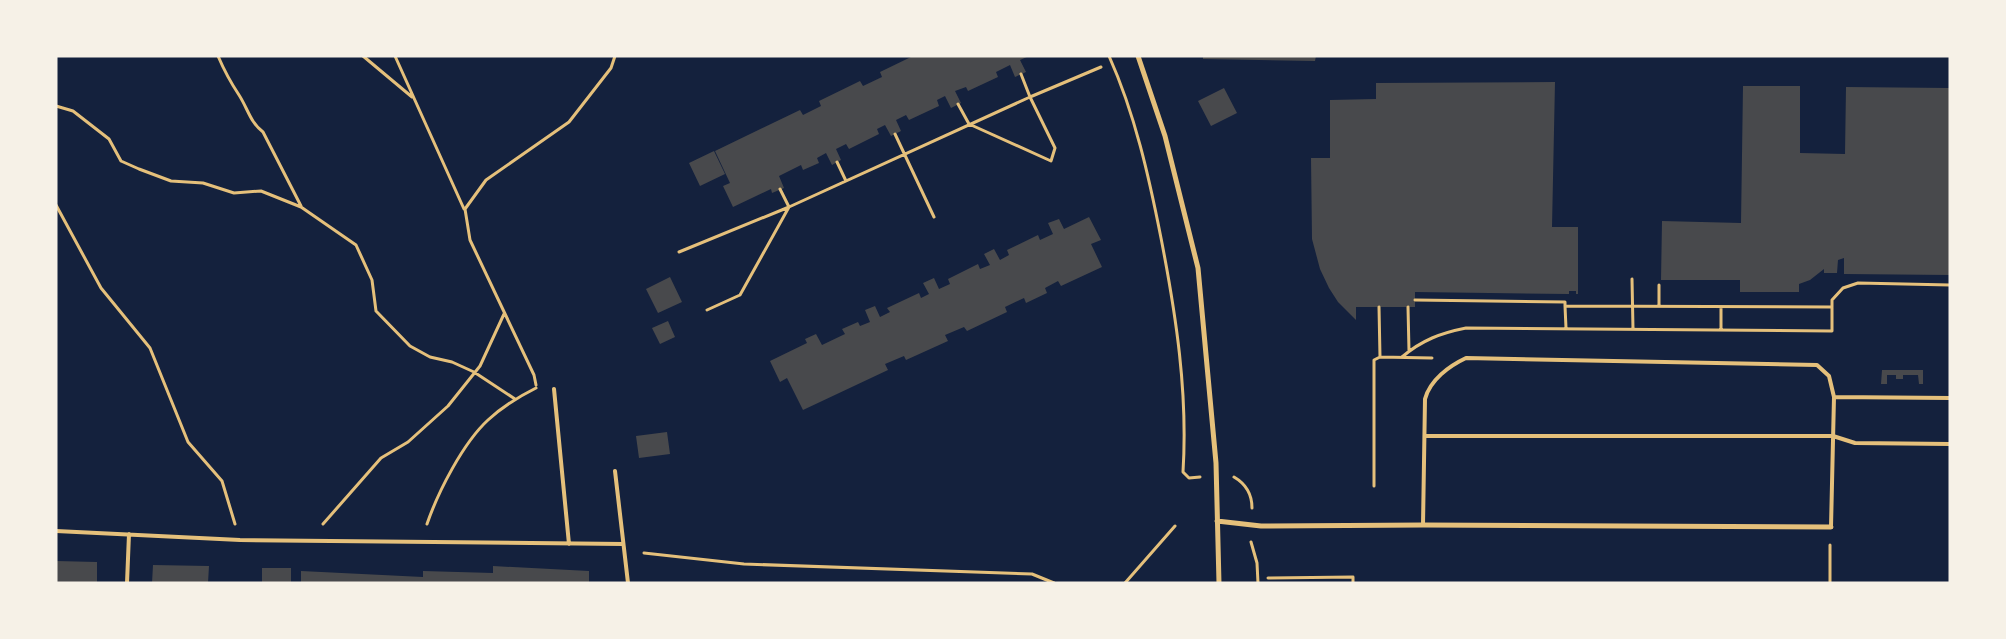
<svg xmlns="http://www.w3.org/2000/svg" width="2006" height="639" viewBox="0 0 2006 639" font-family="'IBM Plex Sans',sans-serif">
<rect width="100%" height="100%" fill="#14213d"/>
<path fill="#48494c" d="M913 56H1029L1020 60 1026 72 1015 77 1010 65 996 72 998 77 968 91 966 87 955 91 961 103 951 108 945 96 937 100 939 106 909 120 906 115 896 120 901 131 891 136 885 125 877 129 879 134 849 149 846 144 836 149 841 160 832 165 826 153 817 158 819 163 803 170 801 165 779 176 784 188 772 193 771 189 733 207 723 186 730 183 715 151 800 110 803 115 821 106 819 101 860 81 863 86 882 77 880 72Z
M1203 56H1316L1315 61 1203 59Z
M1555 82 1552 227H1578V294H1576V291H1569V294L1415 292V307H1356V320L1338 302 1329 288 1320 269 1312 239 1311 158H1330V100L1376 99V83Z
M1743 86H1800V153L1845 154 1846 87 1950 88V275L1844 274V258L1838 260 1837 273H1824V269L1810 280 1799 284V292H1740V280H1661L1662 221 1741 223Z
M1224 88 1237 113 1211 126 1198 101Z
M714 151 725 174 700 186 689 163Z
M1089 217 1101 240 1091 244 1102 267 1061 286 1058 281 1045 288 1047 293 1026 303 1024 298 1005 307 1007 312 967 331 964 327 945 335 948 341 906 360 904 356 885 364 888 370 803 410 787 378 780 382 770 361 807 343 805 339 816 334 822 345 845 334 842 329 858 322 860 326 870 322 865 310 875 306 880 317 890 312 887 308 919 293 921 298 929 294 923 283 934 278 939 289 950 284 948 279 978 264 980 269 990 265 984 254 994 249 1000 260 1009 255 1007 250 1038 235 1040 240 1053 234 1048 223 1059 219 1064 229Z
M670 277 682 302 658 313 646 289Z
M668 321 675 337 660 344 652 328Z
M1882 370H1923V384H1919L1918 375H1903V379H1896V375H1887V384H1881Z
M667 432 670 454 639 458 636 436Z
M56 561 97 562V583H56Z
M153 565 209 566 208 583H152Z
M493 566 589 571V583H301V571L423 577V571L493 573Z
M262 568H291V583H262Z"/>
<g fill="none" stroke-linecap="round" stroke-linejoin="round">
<path stroke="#e5c07b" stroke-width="3" d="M218 56C224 70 231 83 239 95 248 109 250 122 263 132L301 206
M363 56 412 97
M395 56 464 209
M1109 56C1135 114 1149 177 1161 238 1176 315 1188 393 1183 472L1189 478 1200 477
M958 104 969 124 1051 161 1055 148 1030 97 1021 74
M56 106 73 111 109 139 121 161 139 169 171 181 203 183 234 193 261 191 301 207 356 245 372 280 376 311 410 346 430 357 452 362 474 372 515 399
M895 134 934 217
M837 162 846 181
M56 205 101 288 150 348 188 442 222 481 235 524
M679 252 789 207 1030 97 1101 67
M1632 279 1633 329
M1659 285V306
M1415 300 1565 302V306
M1379 307 1380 357
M1408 307 1409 351
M1721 307V330
M707 310 740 295 789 207 780 189
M1566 328 1565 306 1832 307
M1402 357C1422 340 1441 333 1466 328L1832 331V300L1843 288 1858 283 1950 285
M536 385 534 375 470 240 465 209 486 180 569 122 611 68 615 56
M1234 477C1246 484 1252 494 1252 508
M1374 486V360L1380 357 1432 358
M323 524 381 458 408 442 448 406 480 366 504 314
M427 524C438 492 463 443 488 420 502 407 518 397 536 388
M1251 542 1257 563 1258 583
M644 553 744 564 1032 574 1054 583
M1268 578 1353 577V583
M1125 583 1175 526
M1830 583V545"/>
<path stroke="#e5c07b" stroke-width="4" d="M554 389 569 544
M1834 397 1950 398
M1425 436H1833L1855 443 1950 444
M615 471 628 583
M1423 525 1425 399C1430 380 1449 366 1466 358L1817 365 1829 376 1834 397 1831 527
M56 531 240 540 623 544
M127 583 129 534"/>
<path stroke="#e5c07b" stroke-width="5" d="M1138 56 1165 136 1198 268 1216 463 1219 583
M1217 521 1261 526 1423 525 1831 527"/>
</g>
<rect width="2006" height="639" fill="none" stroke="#f6f1e7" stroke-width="115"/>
</svg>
